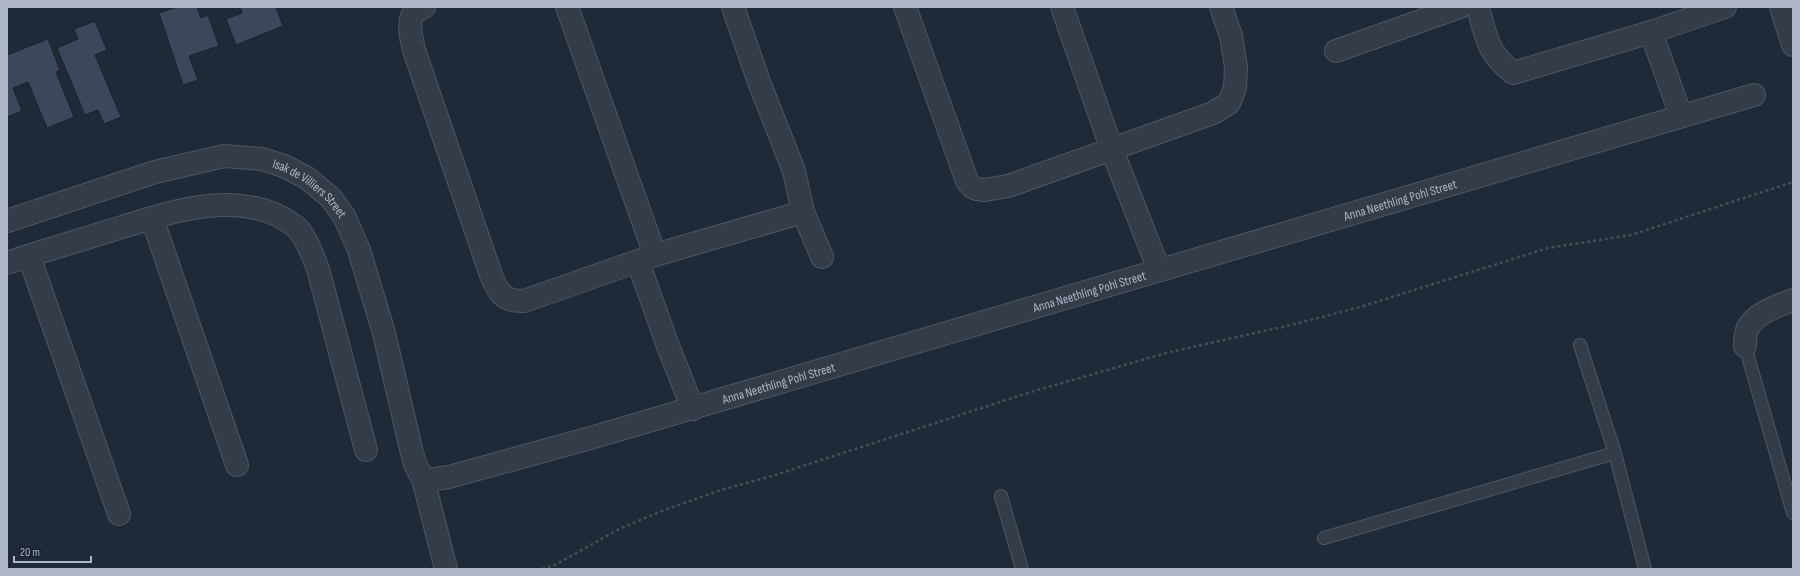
<svg xmlns="http://www.w3.org/2000/svg" width="1800" height="576" viewBox="0 0 1800 576" font-family="'Sofia Sans Condensed',sans-serif">
<rect width="100%" height="100%" fill="#202938"/>
<path fill="#3c4759" stroke="#1b222f" d="M177 7H197L201 18 208 15 219 46 189 56 198 80 183 85 159 13Z
M240 7H276L283 26 236 45 226 19 242 13Z
M95 21 107 50 95 55 121 117 104 124 98 110 85 115 57 48 78 39 74 29Z
M48 39 60 70 56 72 74 117 47 128 28 82 13 88 22 111 7 117V55Z"/>
<g fill="none" stroke-linecap="round" stroke-linejoin="round">
<g stroke="#4e5663" stroke-width="14">
<path id="service" d="M1580 345 1615 453 1645 569
M1745 346 1793 513
M1001 496 1022 569
M1324 538 1615 453"/>
</g>
<g stroke="#4e5663" stroke-width="24">
<g id="minor">
<path d="M424 7C421 9 415 11 413 14 407 24 412 40 414 50L491 275C498 292 503 302 524 301L655 255 803 212"/>
<path d="M567 7 655 255"/>
<path d="M733 7 759 82 794 171 803 212 822 257"/>
<path d="M905 7 967 181 972 187 977 189 985 190 1008 186 1213 113 1229 103 1235 88 1236 67 1231 36 1221 7"/>
<path d="M1062 7 1112 150 1159 270"/>
<path d="M1478 7C1486 37 1487 52 1513 73L1651 32 1725 7"/>
<path d="M1781 7 1793 45"/>
<path d="M1651 32 1681 116"/>
<path d="M1336 51 1460 7"/>
<path d="M152 218 237 465"/>
<path id="s1" d="M7 221 155 172 224 156 262 159 284 166 307 178 331 198 344 216 359 250 384 333 411 449 415 464 423 479 446 569"/>
<path d="M29 256 119 514"/>
<path d="M638 262 668 346 693 409"/>
<path d="M7 263C39 252 71 243 103 233 162 215 239 184 295 226 306 235 313 257 318 269L366 450"/>
<path d="M1745 346C1745 342 1745 338 1746 334 1749 315 1777 306 1793 300"/>
<path id="s2" d="M423 479 428 480 449 477 594 437 1754 95"/>
</g>
</g>
<path stroke="#3f5357" stroke-width="2.5" stroke-dasharray="3 3" stroke-linecap="butt" d="M542 569 555 565 621 528 667 509 721 490 772 476 1034 391 1170 352 1291 325 1360 307 1548 248 1631 235 1793 182"/>
<use href="#service" stroke="#343b49" stroke-width="12"/>
<use href="#minor" stroke="#343b49" stroke-width="22"/>
</g>
<g text-anchor="middle" stroke-width="3" stroke-linejoin="round" paint-order="stroke">
<g font-size="13" fill="#aeb6c5" stroke="#19202d">
<text dy="5" stroke="none"><textPath href="#s1" startOffset="322">Isak de Villiers Street</textPath></text>
<text dy="5" stroke="none"><textPath href="#s2" startOffset="1017">Anna Neethling Pohl Street</textPath></text>
<text dy="5" stroke="none"><textPath href="#s2" startOffset="693">Anna Neethling Pohl Street</textPath></text>
<text dy="5" stroke="none"><textPath href="#s2" startOffset="369">Anna Neethling Pohl Street</textPath></text>
</g>
</g>
<rect width="1800" height="576" fill="none" stroke="#aeb6c5" stroke-width="16"/>
<path d="M14 556v6h77v-6" fill="none" stroke="#aeb6c5" stroke-width="2"/>
<text x="20" y="556" font-size="12" fill="#aeb6c5" stroke="#19202d" stroke-width="3" paint-order="stroke">20 m</text>
</svg>
